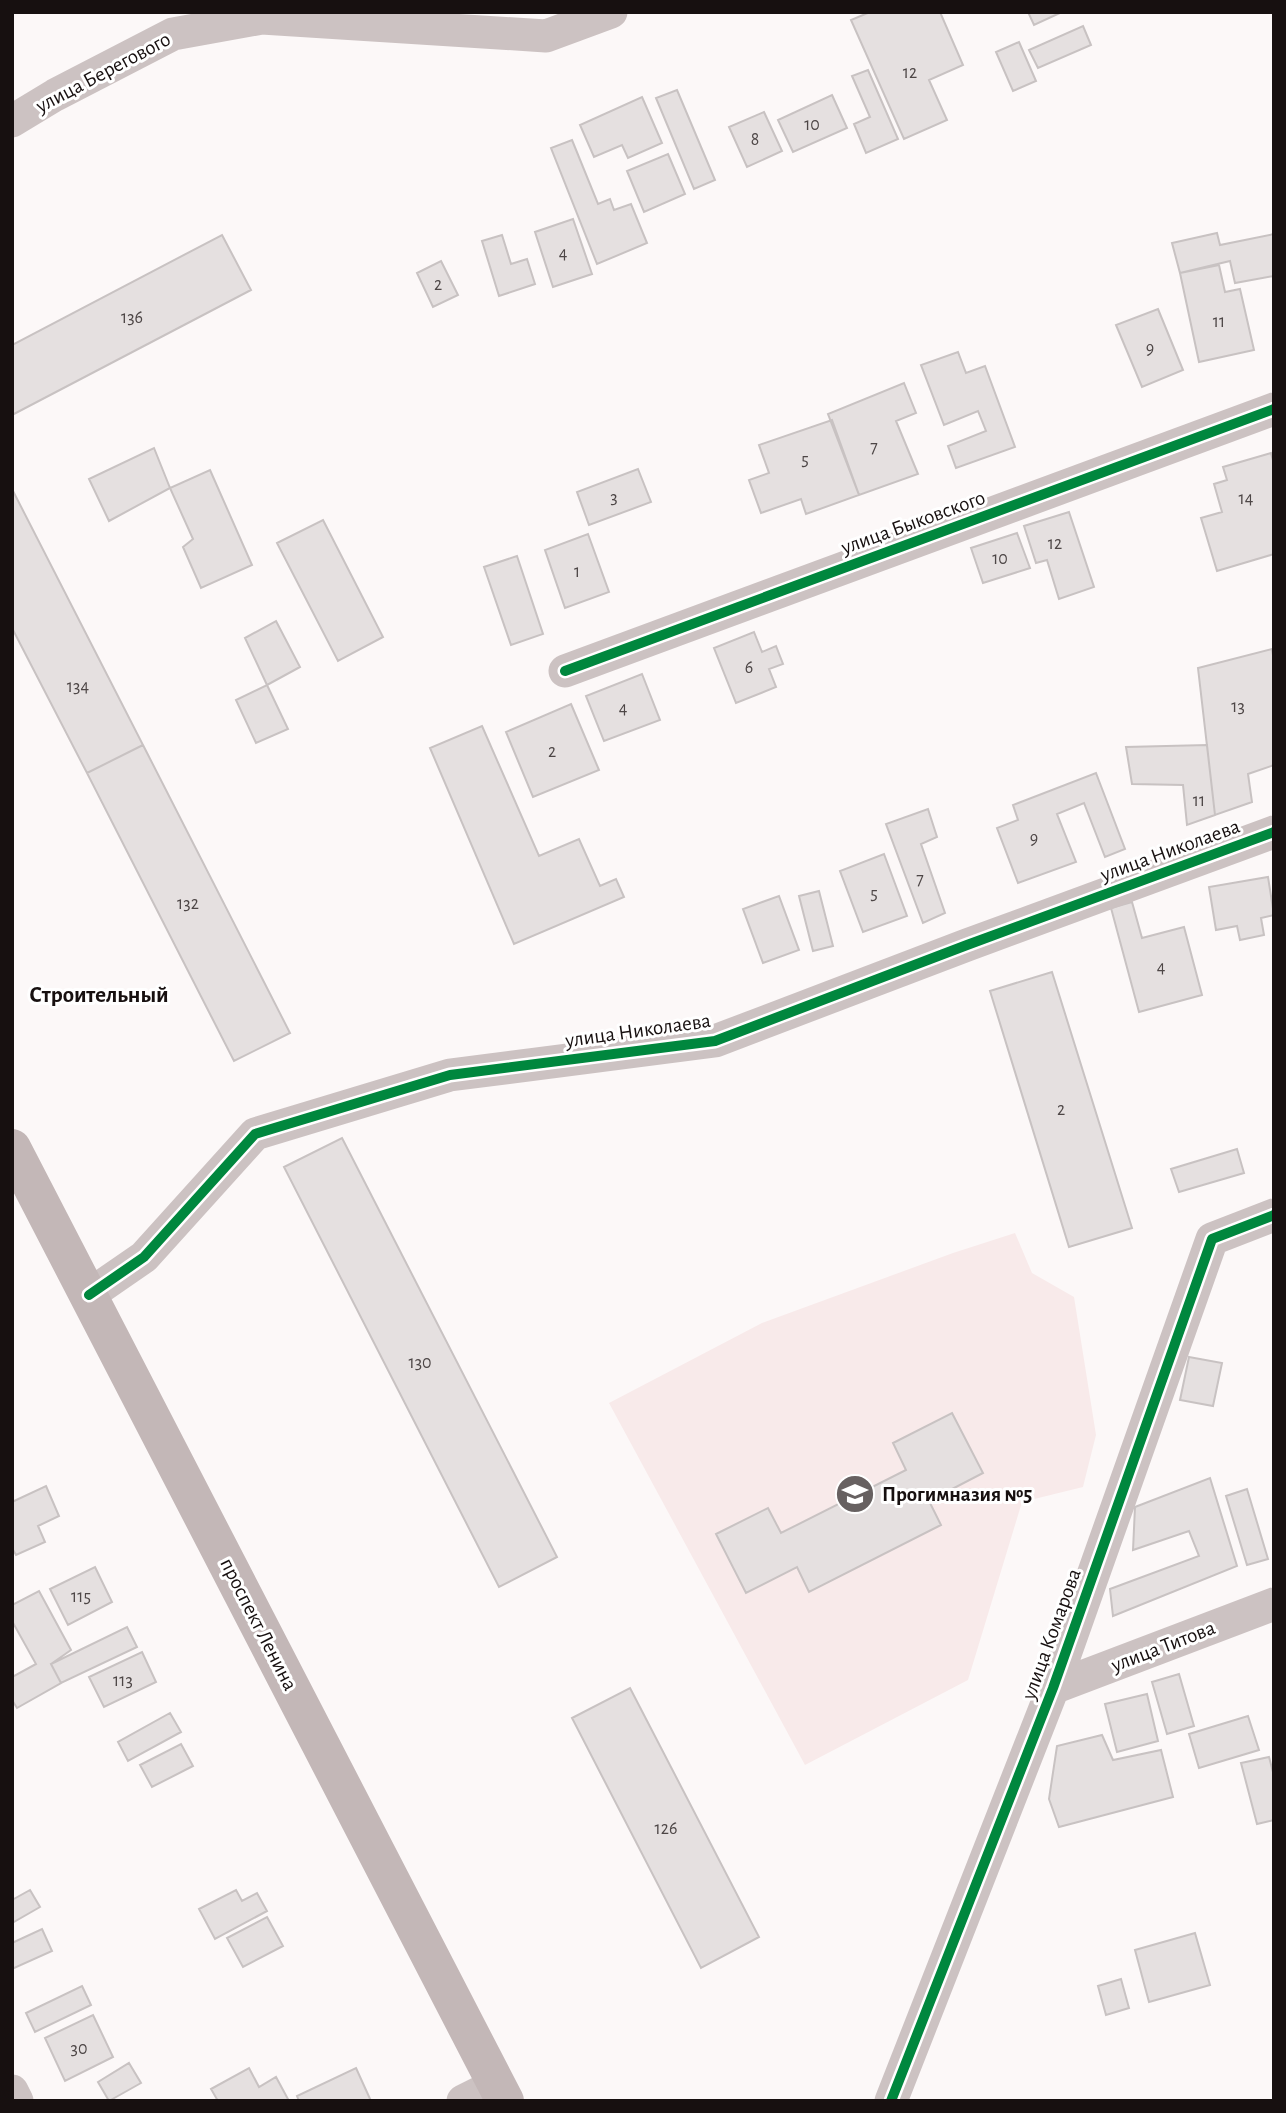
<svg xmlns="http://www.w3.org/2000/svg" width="1286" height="2113" viewBox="0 0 1286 2113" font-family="'Alegreya Sans',sans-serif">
<rect width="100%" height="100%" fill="#fcf8f8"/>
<path fill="#f8eaea" d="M1015 1233 1032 1273 1074 1297 1096 1435 1083 1487 1022 1502 968 1680 805 1765 609 1403 762 1323 953 1253Z"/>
<path fill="#e5e0e0" stroke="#c8c2c2" stroke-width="2" d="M870 12H940L963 65 929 80 947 120 904 139 851 20Z
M1028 12H1062L1034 25Z
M1083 26 1091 45 1038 68 1029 50Z
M1019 42 1036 81 1013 91 996 52Z
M868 70 898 139 866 153 854 124 870 117 852 76Z
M677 90 715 180 694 189 656 98Z
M832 95 847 128 793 152 778 120Z
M642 97 662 143 628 158 622 145 594 157 580 125Z
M764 112 782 151 747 167 729 127Z
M572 140 598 204 610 199 614 210 631 204 647 243 597 264 551 148Z
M668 154 685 194 644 212 627 171Z
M573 219 592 274 553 287 535 232Z
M1217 233 1220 245 1274 234V276L1235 283 1230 261 1180 273 1172 243Z
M222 235 251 290 12 415V345Z
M502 235 511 264 527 259 535 284 499 296 482 241Z
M441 261 458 295 433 307 417 273Z
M1219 265 1225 292 1240 289 1254 350 1199 362 1180 273Z
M1158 309 1183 370 1142 387 1116 325Z
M958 352 966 373 985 366 1015 447 956 468 948 446 986 431 978 411 944 425 921 365Z
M904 383 916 413 896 421 918 474 859 495 828 414Z
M832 420 859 495 806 514 801 499 761 513 749 480 769 473 759 445Z
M154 448 170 488 109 521 89 479Z
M1271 453 1274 464V554L1217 571 1201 518 1222 512 1214 484 1227 480 1223 467Z
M638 469 651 502 589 525 577 492Z
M210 470 252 565 201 588 183 547 193 539 170 488Z
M12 489 143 745 87 773 12 628Z
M1069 512 1094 587 1059 599 1047 560 1036 563 1024 526Z
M323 520 383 637 338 661 277 543Z
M1017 533 1030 568 983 583 971 548Z
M588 534 609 592 565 608 545 550Z
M517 556 543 634 511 645 484 567Z
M276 621 300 667 267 685 245 638Z
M754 632 762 652 776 646 783 664 769 669 776 687 736 703 714 648Z
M1272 649 1274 661V765L1248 774 1252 802 1215 815 1198 668Z
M642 674 660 720 604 741 586 696Z
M267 685 288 729 256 743 236 700Z
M571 704 599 770 533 797 506 732Z
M482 726 539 856 579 839 600 886 616 879 624 897 514 944 430 748Z
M143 745 290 1033 234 1061 87 773Z
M1207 745 1215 815 1187 825 1183 785 1132 784 1126 747Z
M1096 773 1125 849 1105 857 1084 803 1057 814 1076 862 1018 883 997 828 1018 820 1013 805Z
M928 809 937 837 921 844 945 913 923 923 886 824Z
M884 854 907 916 863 932 840 871Z
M1268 877 1274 915 1261 918 1264 935 1240 940 1237 926 1216 930 1209 887Z
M819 891 833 946 813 951 799 896Z
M779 896 799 950 763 963 743 909Z
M1132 902 1142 938 1184 927 1202 995 1139 1012 1111 908Z
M1052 972 1132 1228 1069 1247 990 991Z
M342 1138 557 1557 499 1587 284 1167Z
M1237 1149 1244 1173 1179 1192 1171 1169Z
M1189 1357 1222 1363 1213 1406 1180 1400Z
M952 1413 983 1473 929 1501 941 1525 809 1592 797 1567 746 1593 716 1534 768 1508 781 1533 906 1470 893 1443Z
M1210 1478 1237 1566 1113 1616 1110 1589 1199 1556 1189 1531 1133 1550 1135 1507Z
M46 1486 59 1516 38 1526 45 1542 16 1555 12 1548V1502Z
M1247 1489 1268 1559 1247 1565 1226 1496Z
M95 1567 112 1602 68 1625 50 1589Z
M39 1591 71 1650 51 1664 61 1683 17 1708 12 1700V1677L36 1664 12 1621V1605Z
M127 1627 137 1647 61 1683 51 1664Z
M142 1652 156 1682 104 1707 89 1677Z
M1179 1674 1194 1726 1167 1734 1152 1682Z
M630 1688 759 1937 701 1968 572 1718Z
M1147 1694 1158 1741 1117 1752 1105 1704Z
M170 1713 181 1732 128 1761 118 1742Z
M1248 1716 1259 1750 1199 1768 1189 1734Z
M1102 1735 1113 1760 1161 1750 1173 1797 1059 1827 1049 1799 1057 1746Z
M181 1744 193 1766 152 1787 140 1765Z
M1269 1757 1274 1776V1820L1257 1824 1241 1763Z
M30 1890 40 1907 12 1923V1900Z
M236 1890 242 1901 257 1893 267 1911 215 1939 199 1909Z
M267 1917 283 1946 243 1967 227 1938Z
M42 1929 52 1951 12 1969V1943Z
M1195 1933 1210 1985 1149 2002 1135 1950Z
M1121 1979 1129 2008 1106 2015 1098 1986Z
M82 1986 91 2005 35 2032 26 2013Z
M93 2015 113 2057 65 2081 45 2038Z
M129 2063 141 2083 109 2101 98 2082Z
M249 2068 259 2087 276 2077 289 2101H218L211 2089Z
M356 2068 371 2101H299L297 2096Z"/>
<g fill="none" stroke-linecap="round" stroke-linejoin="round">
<path stroke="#ccc2c2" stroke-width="33" d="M12 121 55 95 173 34 262 18 546 36 611 12
M565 671 1274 409
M89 1295 144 1257 255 1134 450 1075 715 1041 967 945 1274 832
M1053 1688 1274 1604
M12 2091 17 2101
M463 2101 497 2084
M891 2101 1053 1688 1212 1239 1274 1215"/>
<path stroke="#c3b7b7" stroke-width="38" d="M12 1148 505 2101"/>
<g stroke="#fff" stroke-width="15">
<path id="cycleway" d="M565 671 1274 409
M89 1295 144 1257 255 1134 450 1075 715 1041 967 945 1274 832
M891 2101 1053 1688 1212 1239 1274 1215"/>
</g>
<use href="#cycleway" stroke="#00873e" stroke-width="10"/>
</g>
<defs>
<g id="school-disc" transform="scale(2.0125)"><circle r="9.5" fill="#676161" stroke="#fff"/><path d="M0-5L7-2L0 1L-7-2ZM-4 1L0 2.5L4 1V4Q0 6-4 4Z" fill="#fff"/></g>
</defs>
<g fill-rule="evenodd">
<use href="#school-disc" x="855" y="1494"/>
</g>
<g text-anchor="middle" stroke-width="6" stroke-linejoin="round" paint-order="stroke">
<g font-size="18" fill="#4d4646">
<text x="910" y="78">12</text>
<text x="812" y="130">10</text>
<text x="755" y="145">8</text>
<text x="563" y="259">4</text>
<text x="438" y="290">2</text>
<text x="132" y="323">136</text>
<text x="1219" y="327">11</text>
<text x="1150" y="354">9</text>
<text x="874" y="453">7</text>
<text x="805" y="465">5</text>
<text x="614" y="503">3</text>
<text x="1246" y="504">14</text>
<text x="1055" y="549">12</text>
<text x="1000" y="564">10</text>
<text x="577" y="577">1</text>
<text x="749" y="673">6</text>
<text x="78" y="692">134</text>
<text x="1238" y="712">13</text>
<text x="623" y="714">4</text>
<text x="552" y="757">2</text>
<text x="1199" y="806">11</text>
<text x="1034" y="844">9</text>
<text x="920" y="885">7</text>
<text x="874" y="899">5</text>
<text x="188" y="909">132</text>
<text x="1161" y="973">4</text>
<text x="1061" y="1115">2</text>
<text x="420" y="1368">130</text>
<text x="81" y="1602">115</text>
<text x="123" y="1686">113</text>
<text x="666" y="1834">126</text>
<text x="79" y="2054">30</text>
</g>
<g font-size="21" fill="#171010" stroke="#fff">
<text transform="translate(103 72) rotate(-28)" y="7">улица Берегового</text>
<text transform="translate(913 522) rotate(-20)" y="7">улица Быковского</text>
<text transform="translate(1170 850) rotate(-20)" y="7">улица Николаева</text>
<text transform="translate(638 1030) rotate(-8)" y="7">улица Николаева</text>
<text transform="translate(259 1624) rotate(63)" y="7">проспект Ленина</text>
<text transform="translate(1051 1634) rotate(-70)" y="7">улица Комарова</text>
<text transform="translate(1163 1646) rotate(-21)" y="7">улица Титова</text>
</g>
<g font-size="21" font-weight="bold" fill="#171010" stroke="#fff" text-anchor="start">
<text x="882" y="1501">Прогимназия №5</text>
</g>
<g font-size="23" font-weight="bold" fill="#171010" stroke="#fff">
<text x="99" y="1002">Строительный</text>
</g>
</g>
<rect width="1286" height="2113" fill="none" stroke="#171010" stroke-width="28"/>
</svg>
